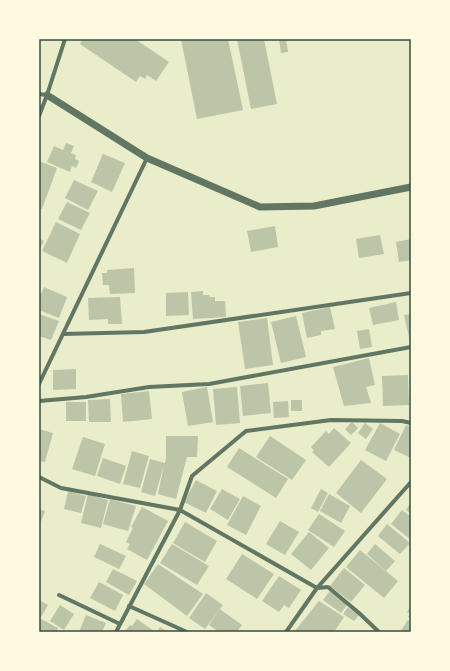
<svg xmlns="http://www.w3.org/2000/svg" width="450" height="671" viewBox="0 0 450 671" font-family="'Fira Sans',sans-serif">
<rect width="100%" height="100%" fill="#e9edc9"/>
<path fill="#bcc5a7" d="M83 39H135L169 62 156 81 147 75 145 79 140 76 136 82 80 44Z
M181 39H228L243 110 197 119Z
M237 39H264L277 104 251 109Z
M279 39H286L288 52 281 53Z
M66 143 74 146 71 153 76 155 75 159 79 161 76 168 72 166 70 172 47 162 54 146 63 150Z
M103 154 125 163 112 192 91 182Z
M39 161 57 168 42 209 39 208Z
M74 180 98 191 88 210 65 198Z
M67 202 90 213 81 230 58 219Z
M56 222 80 234 67 263 42 251Z
M275 226 278 247 251 252 247 231Z
M380 235 384 254 359 258 356 239Z
M39 238 44 241 39 250Z
M411 239V260L399 262 396 242Z
M134 268 135 293 110 294 109 285H103L102 273H107V270Z
M44 287 67 297 59 318 39 310V299Z
M203 291V295H209L210 297H215V301H225L226 317 193 319 191 292Z
M188 292 189 315 166 316V293Z
M120 297 122 324H108V319L89 320 88 298Z
M396 302 399 320 373 325 369 308Z
M330 307 335 329 321 331V335L307 338 302 313Z
M39 314 59 321 51 340 39 336Z
M411 314V342H410L404 315Z
M296 316 306 357 281 363 271 322Z
M267 318 273 365 245 369 238 322Z
M369 329 372 347 360 349 357 331Z
M369 358 375 385 366 387 371 403 344 406 333 367Z
M76 369V389L53 390V370Z
M408 375 409 405 383 406 382 376Z
M268 383 271 413 243 416 240 386Z
M207 387 213 422 188 426 182 392Z
M237 387 240 423 216 425 213 389Z
M149 391 152 419 123 422 121 394Z
M110 399 111 422H89L88 400Z
M291 400H302V411H291Z
M288 401 289 417 274 418 273 402Z
M66 402H86V421H66Z
M352 422 358 428 351 435 345 429Z
M365 423 373 429 366 439 358 433Z
M380 423 400 434 386 461 365 450Z
M406 425 411 427V458L394 450Z
M334 428 351 443 329 467 312 452 314 451 311 447 326 431 329 434Z
M39 429 53 433 45 462 39 461Z
M166 436H198L197 457H187L176 499 158 494 164 465 155 496 141 492 150 459 165 463 166 457Z
M270 436 306 460 292 480 256 457Z
M83 437 105 444 95 476 72 469Z
M239 448 288 479 276 498 227 467Z
M132 451 149 456 140 488 123 484Z
M103 458 126 466 120 484 97 476Z
M361 460 387 479 361 513 336 493Z
M196 480 217 491 206 513 184 502Z
M222 489 240 499 228 520 210 509Z
M321 489 328 493 318 512 311 508Z
M68 491 86 496 81 513 64 509Z
M88 494 108 500 101 528 81 523Z
M329 494 350 506 341 523 320 511Z
M243 496 261 506 246 535 227 525Z
M110 499 136 506 128 531 103 524Z
M411 502V514L406 510Z
M142 507 168 521 147 560 127 549 130 544 126 542 133 528 131 527Z
M39 509 45 511 41 521 39 520Z
M402 510 411 517V540L391 524Z
M319 514 345 531 334 547 308 530Z
M280 521 299 532 285 555 266 544Z
M185 522 217 541 205 562 173 543Z
M387 524 410 543 400 554 378 536Z
M309 532 329 548 311 570 291 554Z
M100 544 126 556 119 569 94 557Z
M172 544 209 566 197 585 160 563Z
M375 544 395 561 386 571 367 554Z
M360 550 398 581 384 598 346 567Z
M242 554 274 574 257 599 226 579Z
M158 564 203 594 187 616 144 584Z
M344 568 365 585 351 602 330 586Z
M113 569 137 581 129 595 106 582Z
M279 576 301 590 289 608 284 605 279 612 262 601Z
M99 582 123 595 115 611 90 598Z
M330 591 348 604 341 613 323 600Z
M206 593 223 605 205 629 189 618Z
M39 600 48 605 41 617 39 615Z
M319 601 344 617 334 632H294Z
M60 605 74 614 64 630 50 621Z
M411 606V619L408 617 410 614 407 612Z
M348 607 359 615 354 621 343 614Z
M220 609 242 625 237 632H219L209 625Z
M86 615 106 623 102 632H79Z
M39 618 58 628 56 632H39Z
M137 619 154 631 153 632H124L130 625 132 626Z
M408 620 411 622V632H400Z
M160 627 168 632H157Z"/>
<g fill="none" stroke-linecap="round" stroke-linejoin="round">
<path stroke="#617663" stroke-width="4" d="M39 94 47 95
M39 116 47 95 65 39
M63 334 144 332 411 293
M39 384 147 158
M39 401 86 397 149 387 209 384 411 347
M39 477 61 488 180 510 317 588 328 587 359 613 379 632
M59 595 120 624
M129 606 187 632
M116 632 180 510 192 476 246 431 331 420 402 421 411 423
M286 632 317 588 411 482"/>
<path stroke="#617663" stroke-width="7" d="M47 95 147 158 260 207 314 206 411 187"/>
</g>
<rect width="450" height="671" fill="none" stroke="#fefae0" stroke-width="80"/>
<rect x="40" y="40" width="370" height="591" fill="none" stroke="#344e41" stroke-width="1.5"/>
</svg>
